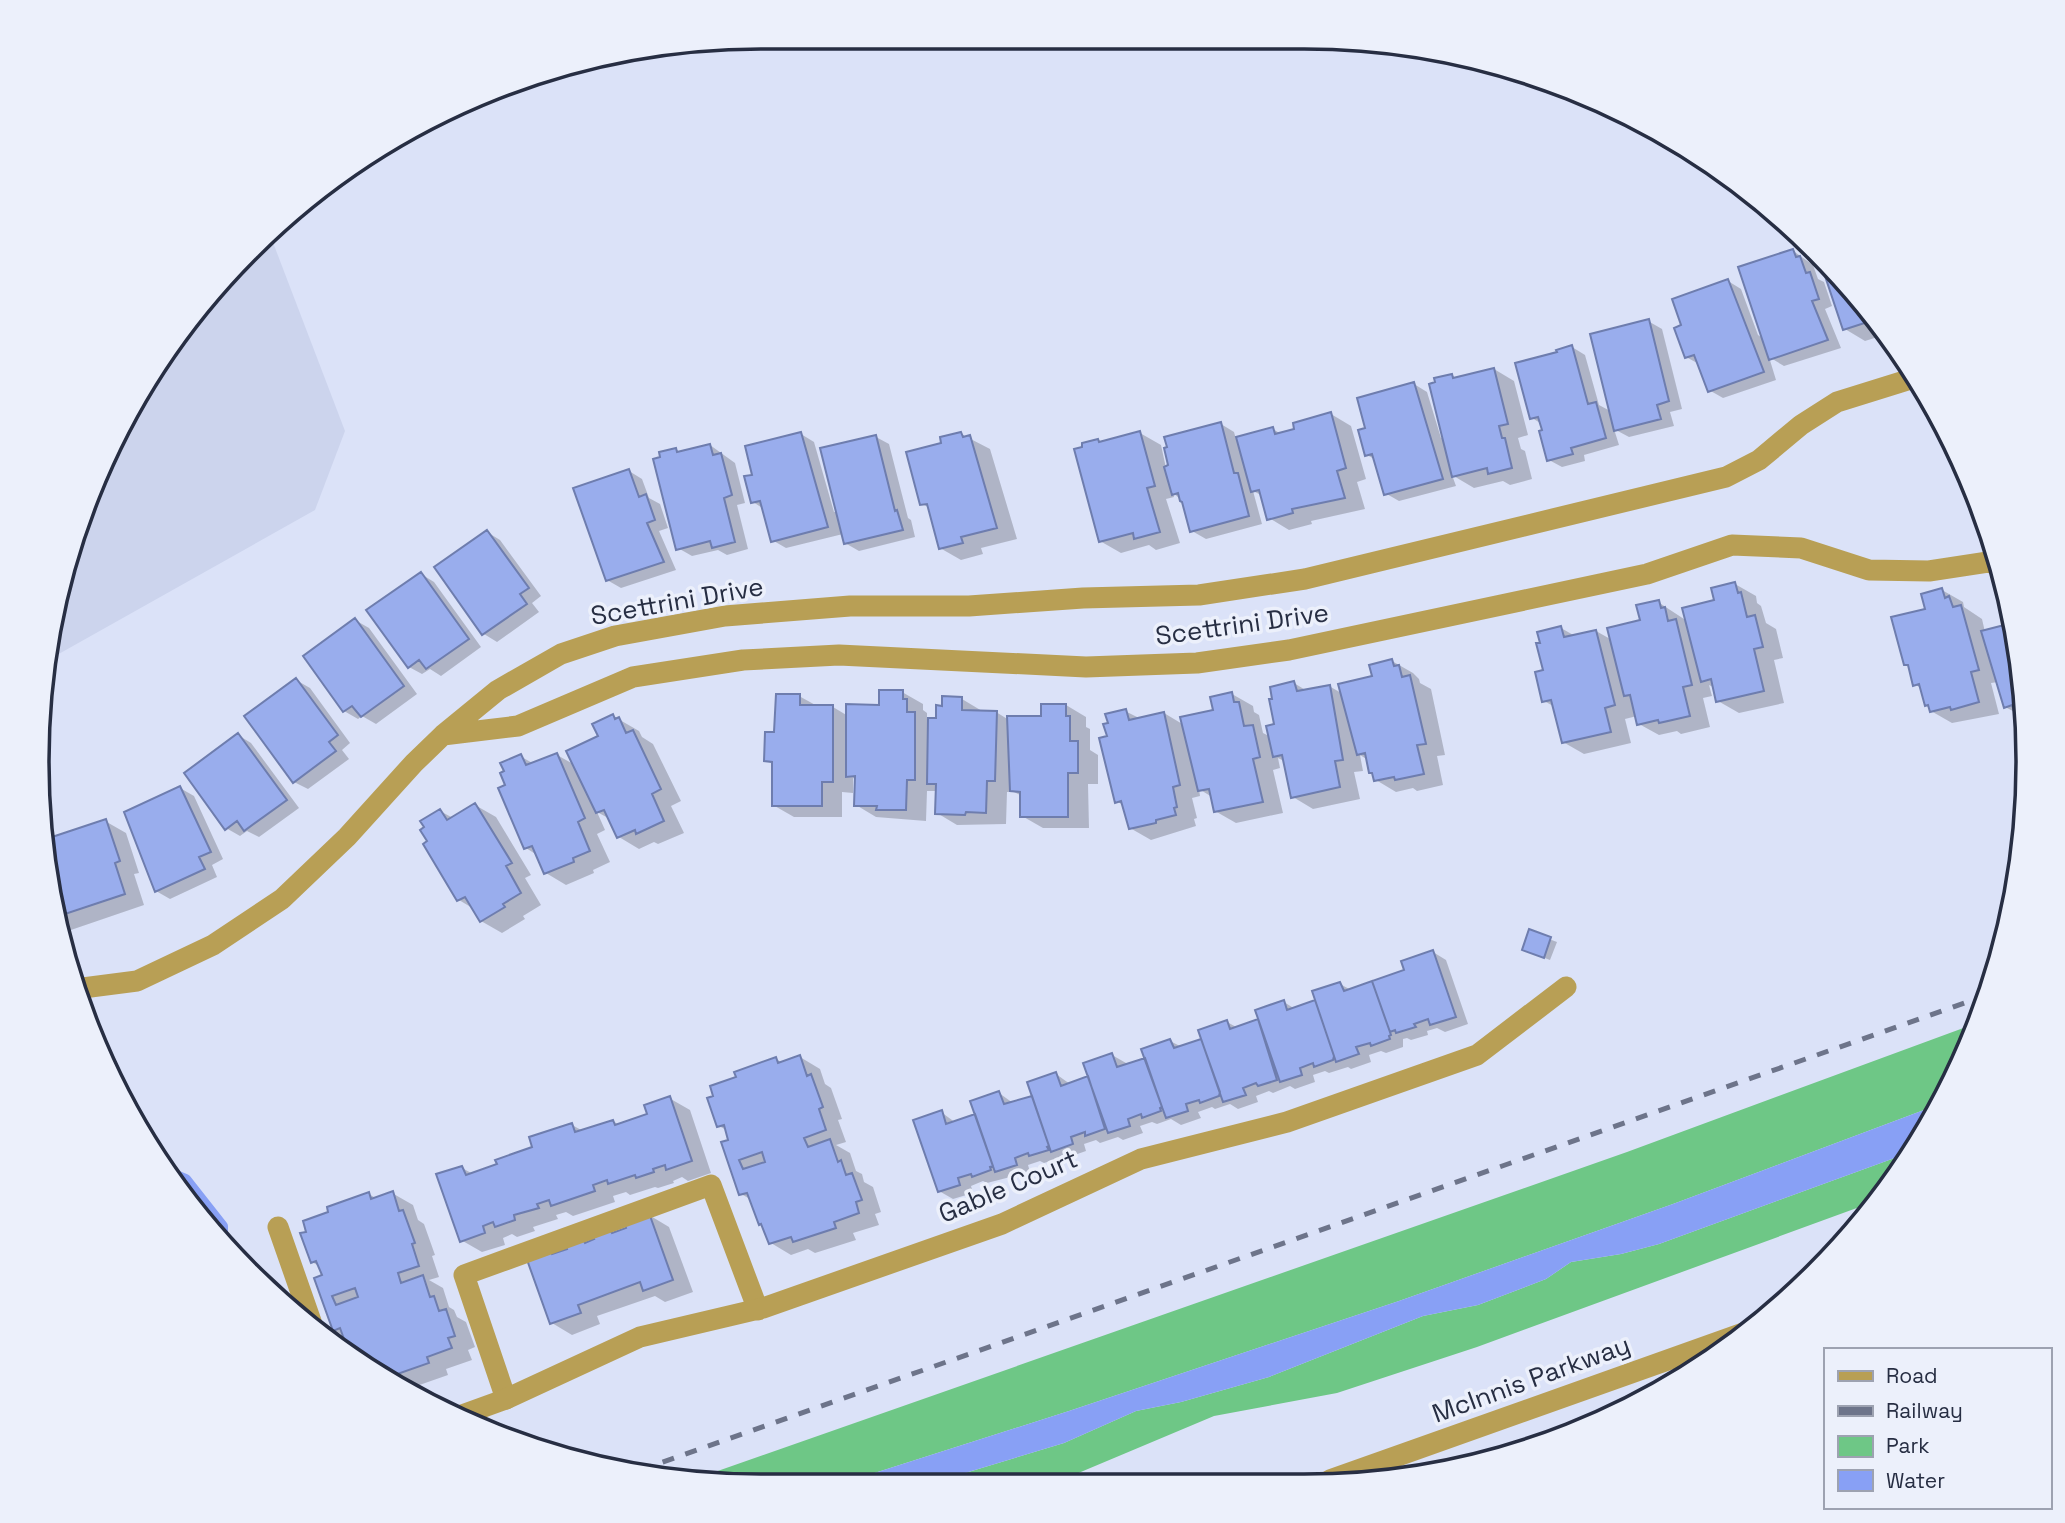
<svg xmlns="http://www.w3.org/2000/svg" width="2065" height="1523" viewBox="0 0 2065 1523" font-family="'Space Grotesk',sans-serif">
<rect width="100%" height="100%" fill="#dbe2f8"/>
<path fill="#ccd4ed" d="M269 232 345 431 315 510 48 660 51 621 112 441 217 283Z"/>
<path fill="#6ec786" d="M1977 1023 1940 1104 1673 1204 1399 1301 1069 1411 840 1484 714 1485 692 1480 1627 1152Z
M1911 1152 1876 1201 1477 1347 1337 1393 1214 1416 1057 1482 932 1483 1064 1443 1136 1411 1181 1402 1269 1377 1423 1316 1478 1305 1546 1279 1571 1262 1621 1254 1659 1244Z"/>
<path fill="#88a0f5" d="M1940 1104 1931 1124 1911 1152 1659 1244 1621 1254 1571 1262 1546 1279 1478 1305 1423 1316 1269 1377 1181 1402 1136 1411 1064 1443 932 1483 840 1484 1069 1411 1399 1301 1673 1204Z"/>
<path fill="#0003" d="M1792 250 1813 265 1818 279 1824 282 1832 306 1825 309 1841 348 1784 366 1769 357 1776 380 1723 398 1709 390 1699 364 1686 357 1684 326 1728 281 1741 289 1758 335 1764 339Z
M1819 252 1879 321 1887 334 1865 341 1845 329Z
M1648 321 1662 329 1682 409 1670 412 1674 426 1629 437 1614 429 1619 445 1584 455 1585 461 1562 467 1549 460 1542 424 1532 418 1559 353 1572 347 1585 355 1599 405 1612 412Z
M1494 369 1514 381 1528 435 1518 438 1521 449 1525 451 1532 479 1510 485 1503 481 1474 488 1452 475 1456 486 1399 501 1385 493 1376 460 1367 455 1368 429 1414 384 1427 392 1441 438H1444L1451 376 1457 379Z
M1331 414 1351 426 1366 479 1357 482 1365 509 1311 521 1312 524 1289 530 1269 518 1263 496 1253 491 1262 524 1206 539 1192 531 1184 502 1173 493 1174 497 1166 499 1180 543 1156 550 1149 545 1121 553 1100 541 1098 441 1101 443 1140 433 1161 445 1166 468 1221 424 1234 432 1236 439 1273 429 1281 434 1296 430Z
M801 434 814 442 834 512H837L876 437 889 444 908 518 911 520 915 537 859 551 845 543 843 534 786 548 772 540 764 509 753 502 754 476Z
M961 434 990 449 1017 539 981 548 983 554 961 560 940 548 930 508 922 504 943 444Z
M710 445 735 463 745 503 737 505 748 549 727 555 718 550 692 556 678 548 676 450 680 453Z
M629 471 642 479 649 498 660 504 668 528 659 531 676 570 621 588 607 580Z
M487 532 500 540 541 596 532 603 539 612 497 642 484 634 436 568Z
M421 574 434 582 481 647 441 676 430 669 422 674 409 667Z
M1735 584 1756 596 1757 603 1761 606 1766 623 1776 629 1783 658 1774 660 1784 703 1739 713 1718 701 1715 688 1709 685 1712 696 1703 698 1710 727 1681 734 1677 731 1659 735 1639 724 1637 716 1625 719 1631 743 1584 754 1563 742 1555 707 1544 701 1545 671 1561 628 1575 636 1596 631 1612 640 1642 622 1658 602 1687 621 1716 601Z
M1942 590 1963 602 1964 607 1982 619 1985 632 2027 714 2026 730 2021 727 2017 713 2005 707 1998 682 1991 683 1999 714 1952 723 1931 711 1927 705 1922 689 1915 684 1910 667 1906 664 1927 610Z
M355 620 369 628 417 694 376 724 362 716 358 719 344 711 305 656Z
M1392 661 1413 673 1419 679 1420 683 1431 689 1445 755 1437 756 1443 785 1417 791 1413 788 1396 792 1376 780 1368 760 1360 755 1363 771 1354 772 1360 799 1313 809 1293 797 1286 762 1278 758 1280 768 1273 770 1283 813 1236 823 1215 811 1212 797 1199 789 1200 796 1192 798 1197 818 1194 819 1196 826 1151 840 1130 828 1125 806 1116 801 1109 738 1125 711 1141 719 1164 713 1184 725 1215 712 1232 694 1253 706 1254 712 1259 715 1263 733 1271 737 1294 683 1307 691 1329 686 1343 694 1374 678Z
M296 680 310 688 350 743 342 750 349 759 308 789 294 782Z
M902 692 923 704V710L927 713V720H938L943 707 962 699 982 711 996 712 1009 720 1043 718 1066 705 1086 717V727L1090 729V750L1098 755V784H1088L1089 828H1043L1022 816V796L1014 792H1007L1006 824 957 825 937 813V791H927L926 821 876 817 856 805 857 780 853 778V793L842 792V817H794L773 805 774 765 766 760 775 733 799 696 819 707H833L848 716 881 706Z
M613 716 639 731 642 737 653 744 681 801 671 806 684 833 658 844 654 842 639 849 619 837 610 819 597 812 605 830 597 834 610 862 593 870 594 873 566 885 546 873 537 855 526 848 508 786 520 756 534 764 557 755 575 765 600 736Z
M238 735 251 743 299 808 259 837 247 831 240 836 226 828Z
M180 788 194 796 223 859 212 865 217 877 170 899 156 891Z
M475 805 496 817 531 875 525 878 541 905 523 916 525 919 502 933 481 921 474 909 459 900 425 845 430 842 440 811 453 818Z
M105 821 126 833 139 873 134 874 144 905 68 931 57 925 44 842Z
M1530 932 1557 942 1550 960 1524 950Z
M1433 952 1446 960 1468 1024 1445 1032 1437 1028 1427 1031 1428 1035 1411 1040 1407 1038 1403 1039V1047L1386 1053 1381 1051 1369 1055 1371 1062 1351 1069 1348 1067 1329 1073 1325 1071 1313 1075 1315 1082 1295 1089 1290 1086 1273 1093 1269 1091 1256 1096 1258 1102 1238 1109 1230 1104 1215 1109 1212 1107 1198 1112 1201 1118 1181 1125 1171 1119 1157 1124 1152 1122 1140 1126 1143 1133 1123 1140 1118 1137 1100 1143 1096 1140 1084 1144 1086 1151 1066 1158 1063 1157 1044 1163 1040 1161 1028 1165 1030 1172 987 1183 983 1181 971 1186 973 1193 953 1199 939 1191 941 1112 956 1123 977 1115 999 1093 1013 1103 1034 1097 1056 1074 1070 1084 1090 1078 1112 1055 1126 1063 1127 1066 1147 1059 1170 1041 1182 1047 1204 1040 1227 1022 1238 1028 1260 1020 1284 1002 1295 1009 1317 1002 1340 984 1351 990 1406 972Z
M800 1057 820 1069 825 1084 831 1088 842 1119 838 1120 846 1142 836 1145 850 1153 856 1171 862 1174 864 1182 873 1187 881 1212 875 1214 879 1225 853 1233 856 1240 815 1253 808 1249 791 1255 771 1243 764 1226 760 1224 752 1200 741 1194 731 1141 728 1131 719 1126 738 1078 776 1059 783 1063Z
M669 1098 690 1110 711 1173 688 1181 682 1177 673 1181 674 1183 658 1188 655 1187 630 1195 626 1192 613 1196 615 1202 573 1216 566 1212 556 1215 558 1219 533 1227 535 1231 517 1237 512 1234 503 1238 505 1245 482 1252 461 1240 462 1168 473 1174 534 1148 572 1125 583 1131 613 1121 619 1125 649 1115Z
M392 1193 413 1205 418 1220 424 1224 435 1255 432 1256 439 1277 429 1280 443 1288 449 1307 454 1310 457 1317 466 1322 475 1347 468 1350 472 1360 446 1369 448 1375 408 1389 401 1385 395 1386 351 1355 344 1336 334 1330 324 1276 319 1266 312 1262 369 1194 377 1199Z
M649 1215 669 1227 693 1292 665 1302 655 1296 597 1316 600 1324 572 1335 552 1323 557 1255 583 1241 587 1244 610 1232 614 1234 629 1229Z
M284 1292 290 1295 296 1315 273 1295Z"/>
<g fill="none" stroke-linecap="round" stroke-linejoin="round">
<path stroke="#88a0f5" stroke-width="10" d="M169 1172 186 1179 223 1226V1242"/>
</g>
<path fill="#99aded" stroke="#6e7dae" stroke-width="2" fill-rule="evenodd" d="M1793 249 1796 257 1800 256 1806 273 1810 272 1819 299 1812 301 1828 340 1769 360 1738 267Z
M1816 249 1877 319 1843 330Z
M1728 279 1764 372 1708 392 1694 355 1685 358 1674 328 1681 325 1672 299Z
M1649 319 1669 401 1657 405 1661 419 1614 431 1590 334Z
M1572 345 1588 404 1596 402 1606 438 1571 448 1573 454 1547 461 1539 431 1542 430 1538 417 1530 419 1515 363 1557 352 1556 350Z
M1494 368 1508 424 1499 426 1502 438H1505L1512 468 1488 474 1487 468 1452 477 1429 384 1435 382 1434 378 1452 374 1453 378Z
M1414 382 1443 479 1384 495 1372 454 1365 456 1358 430 1365 428 1357 398Z
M1331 412 1346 468 1337 471 1345 498 1292 509 1293 513 1267 520 1259 490 1251 492 1236 437 1273 427 1275 434 1294 429 1293 423Z
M1221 422 1234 473H1238L1249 516 1190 532 1182 502 1180 501 1178 493 1172 495 1164 467 1168 465 1164 448 1167 447 1164 437Z
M1140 431 1155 486 1147 488 1160 532 1134 539 1133 533 1099 542 1074 449 1082 447V443L1098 439 1099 442Z
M801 432 828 527 771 542 760 501 751 503 744 476 752 475 745 446Z
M961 432 963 437 970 435 997 528 961 537 963 543 939 549 927 504 920 505 906 452 941 443 940 437Z
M876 435 895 511 897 510 903 530 844 544 820 448Z
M710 444 713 455 721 453 732 495 724 498 735 542 712 548 710 541 676 550 653 459 660 457 659 452 676 448 677 452Z
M629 469 639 497 646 494 655 520 647 523 664 562 606 581 573 488Z
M487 530 529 588 520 594 527 604 482 635 434 567Z
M421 572 469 639 426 669 419 660 408 668 366 610Z
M1735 582 1738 593 1741 592 1747 617 1755 615 1763 647 1754 649 1764 691 1716 702 1711 679 1701 682 1682 608 1714 600 1711 588Z
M1942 588 1945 598 1949 596 1953 607 1961 605 1979 670 1971 672 1979 702 1951 710 1950 707 1930 712 1928 705 1925 706 1919 684 1913 686 1908 665H1904L1891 617 1925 609 1921 594Z
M1659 600 1661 608 1665 607 1668 621 1676 619 1692 685 1683 687 1690 716 1659 723 1658 720 1637 725 1630 695 1624 696 1607 628 1640 620 1636 605Z
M355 618 404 686 361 717 352 706 343 712 303 656Z
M2012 623 2027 714 2026 726 2019 728 2012 705 2004 708 1981 631Z
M1561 626 1564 637 1596 630 1615 705 1605 708 1611 732 1562 743 1551 700 1542 702 1535 672 1543 670 1536 643H1540L1537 632Z
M1392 659 1394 666 1399 665 1402 677 1410 675 1426 744 1417 745 1424 774 1395 780 1394 777 1374 781 1372 773H1369L1365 753 1357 755 1338 684 1372 676 1369 665Z
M296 678 338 735 329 742 336 751 293 783 244 716Z
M1294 681 1297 691 1330 685 1343 760 1335 761 1340 787 1291 798 1282 755 1273 757 1266 726 1274 724 1269 699H1272L1270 687Z
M879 690H903V699H907V712H915V780H907L906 810H876L877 806H854L855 776 846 777V704L879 705Z
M1232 692 1234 702H1239L1244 726 1253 725 1260 757 1253 759 1263 802 1214 812 1209 789 1198 791 1180 717 1213 710 1210 697Z
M776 694H800V705H833V782H822V806H772V762L764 761 765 732H774Z
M942 696 962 697V710L997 711 995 781H987L986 813 966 812 965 815 935 814 936 784H927L928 718H936V705L942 706Z
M1041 704H1066V716H1070V741H1078V773H1068V817H1020V792L1010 791 1007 716H1041Z
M1126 709 1129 720 1164 712 1180 785 1173 787 1177 807 1174 808 1176 815 1156 820V823L1129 829 1121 801 1115 803 1099 738 1107 736 1103 724 1108 723 1105 714Z
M613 714 615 719 619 717 626 733 633 730 661 789 652 794 664 821 636 834 635 830 617 838 604 810 596 813 566 751 598 736 592 724Z
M238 733 287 800 244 831 237 821 225 830 184 773Z
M557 753 585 818 578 822 590 851 573 858 574 862 544 874 532 846 524 849 498 788 505 785 500 773 504 771 500 763 521 754 526 765Z
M180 786 211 852 199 857 205 869 155 892 124 812Z
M475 803 512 863 506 866 521 893 503 904 505 907 480 922 465 897 457 901 423 844 427 841 420 830 424 827 420 821 440 809 447 820Z
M106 819 120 861 115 863 125 894 56 917 43 840Z
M1529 929 1551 937 1544 958 1522 950Z
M1433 950 1456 1017 1430 1025 1428 1019 1414 1024 1416 1027 1396 1033 1395 1030 1390 1032 1372 981 1404 970 1401 961Z
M1372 981 1391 1035 1389 1036 1390 1039 1371 1046 1370 1043 1356 1047 1359 1054 1336 1062 1312 991 1340 982 1344 991Z
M1284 1000 1287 1010 1315 1000 1334 1056 1333 1060 1314 1067 1313 1063 1300 1068 1302 1075 1280 1082 1255 1010Z
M1258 1019 1277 1080 1258 1086 1256 1083 1243 1088 1246 1095 1223 1102 1198 1030 1227 1020 1230 1029Z
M1170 1039 1174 1048 1201 1039 1220 1092 1219 1096 1200 1103 1199 1100 1186 1104 1188 1111 1166 1118 1141 1049Z
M1112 1053 1117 1067 1145 1058 1162 1107 1160 1108 1161 1111 1142 1118 1141 1114 1128 1119 1130 1126 1108 1133 1083 1063Z
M800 1055 807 1076 811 1074 823 1107 819 1109 826 1130 804 1138 808 1147 830 1139 838 1162 841 1160 846 1175 852 1173 862 1200 856 1202 859 1213 834 1222 836 1228 793 1242 791 1237 769 1244 761 1224 759 1225 747 1193 739 1195 721 1142 728 1140 724 1125 717 1127 707 1098 713 1096 710 1086 736 1077 734 1072 776 1057 778 1063ZM762 1152 765 1162 743 1169 739 1160Z
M1056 1072 1061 1086 1088 1076 1105 1129 1085 1136V1132L1071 1137 1073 1144 1051 1152 1027 1082Z
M999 1091 1004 1104 1032 1096 1049 1146 1047 1147 1049 1150 1029 1156 1028 1153 1015 1158 1017 1165 995 1172 970 1101Z
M670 1096 692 1161 666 1170 665 1165 653 1169 654 1172 636 1178 635 1175 608 1184 607 1180 593 1185 595 1191 551 1206 549 1200 537 1204 539 1208 514 1215 515 1220 495 1227 493 1222 483 1226 485 1233 460 1242 436 1174 462 1166 466 1175 497 1164 495 1160 532 1147 529 1137 572 1123 575 1132 613 1120 615 1125 647 1114 644 1105Z
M942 1110 946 1124 975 1114 993 1166 990 1167 991 1170 972 1177 971 1174 958 1178 960 1185 938 1192 913 1120Z
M393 1191 399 1211 403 1210 415 1243 412 1244 419 1266 398 1273 401 1283 423 1275 430 1297 434 1296 439 1311 446 1309 455 1336 448 1338 452 1348 427 1357 429 1363 386 1378 384 1372 378 1374 349 1353 340 1328 333 1331 314 1278 322 1275 316 1261 311 1263 300 1233 306 1232 303 1221 328 1212 327 1207 369 1192 371 1199ZM355 1288 358 1297 336 1305 332 1296Z
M649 1213 673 1280 643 1291 640 1282 578 1305 581 1313 550 1324 526 1257 550 1249 552 1254 567 1249 566 1246 583 1239 585 1243 594 1239 592 1236 610 1230 612 1233 626 1228 624 1222Z
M284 1290 291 1311 272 1294Z"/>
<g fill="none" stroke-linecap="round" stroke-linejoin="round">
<path stroke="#b89f55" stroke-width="21" d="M278 1227 313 1327
M506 1399 464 1275 711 1185 758 1310"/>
<path stroke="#b89f55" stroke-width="21" d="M443 735 518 726 633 677 743 660 839 655 1086 667 1197 663 1289 650 1647 574 1732 545 1801 548 1869 570 1929 571 1988 562 2001 566
M75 989 137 981 213 945 282 899 347 837 414 763 443 735 498 690 561 654 615 636 725 616 850 606H969L1083 598 1199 595 1305 579 1726 477 1759 460 1801 425 1837 402 1914 378
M459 1416 506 1399 640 1337 763 1308 1002 1224 1141 1159 1287 1122 1477 1055 1566 987
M1330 1480 1752 1330"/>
<path stroke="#6d748a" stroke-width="5" stroke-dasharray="12 12" stroke-linecap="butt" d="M640 1470 1990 994"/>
</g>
<g text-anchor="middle" stroke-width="7" stroke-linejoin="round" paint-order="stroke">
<g font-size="26" fill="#272e43" stroke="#ecf0fb">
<text transform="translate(677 601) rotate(-10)" y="9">Scettrini Drive</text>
<text transform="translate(1242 624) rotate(-8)" y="9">Scettrini Drive</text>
<text transform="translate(1008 1186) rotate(-23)" y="9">Gable Court</text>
<text transform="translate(1531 1379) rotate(-20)" y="9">McInnis Parkway</text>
</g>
</g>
<path d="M0 0H2065V1523H0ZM761 49H1304A712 712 0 0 1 2016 761V762A712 712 0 0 1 1304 1474H761A712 712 0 0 1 49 762V761A712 712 0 0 1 761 49Z" fill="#ecf0fb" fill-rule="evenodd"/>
<path fill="none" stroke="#272e43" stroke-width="3.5" d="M761 49H1304A712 712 0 0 1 2016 761V762A712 712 0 0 1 1304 1474H761A712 712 0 0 1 49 762V761A712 712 0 0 1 761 49Z"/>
<rect x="1824" y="1348" width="228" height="161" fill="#ecf0fb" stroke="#9da2b1" stroke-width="2"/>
<rect x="1838" y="1371" width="35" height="10" fill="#b89f55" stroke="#9da2b1" stroke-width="2"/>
<text x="1886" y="1383" font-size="21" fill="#272e43">Road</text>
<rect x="1838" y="1406" width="35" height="10" fill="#6d748a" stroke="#9da2b1" stroke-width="2"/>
<text x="1886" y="1418" font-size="21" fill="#272e43">Railway</text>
<rect x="1838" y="1436" width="35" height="21" fill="#6ec786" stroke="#9da2b1" stroke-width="2"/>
<text x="1886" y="1453" font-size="21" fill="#272e43">Park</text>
<rect x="1838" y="1470" width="35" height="21" fill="#88a0f5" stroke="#9da2b1" stroke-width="2"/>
<text x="1886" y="1488" font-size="21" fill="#272e43">Water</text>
</svg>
